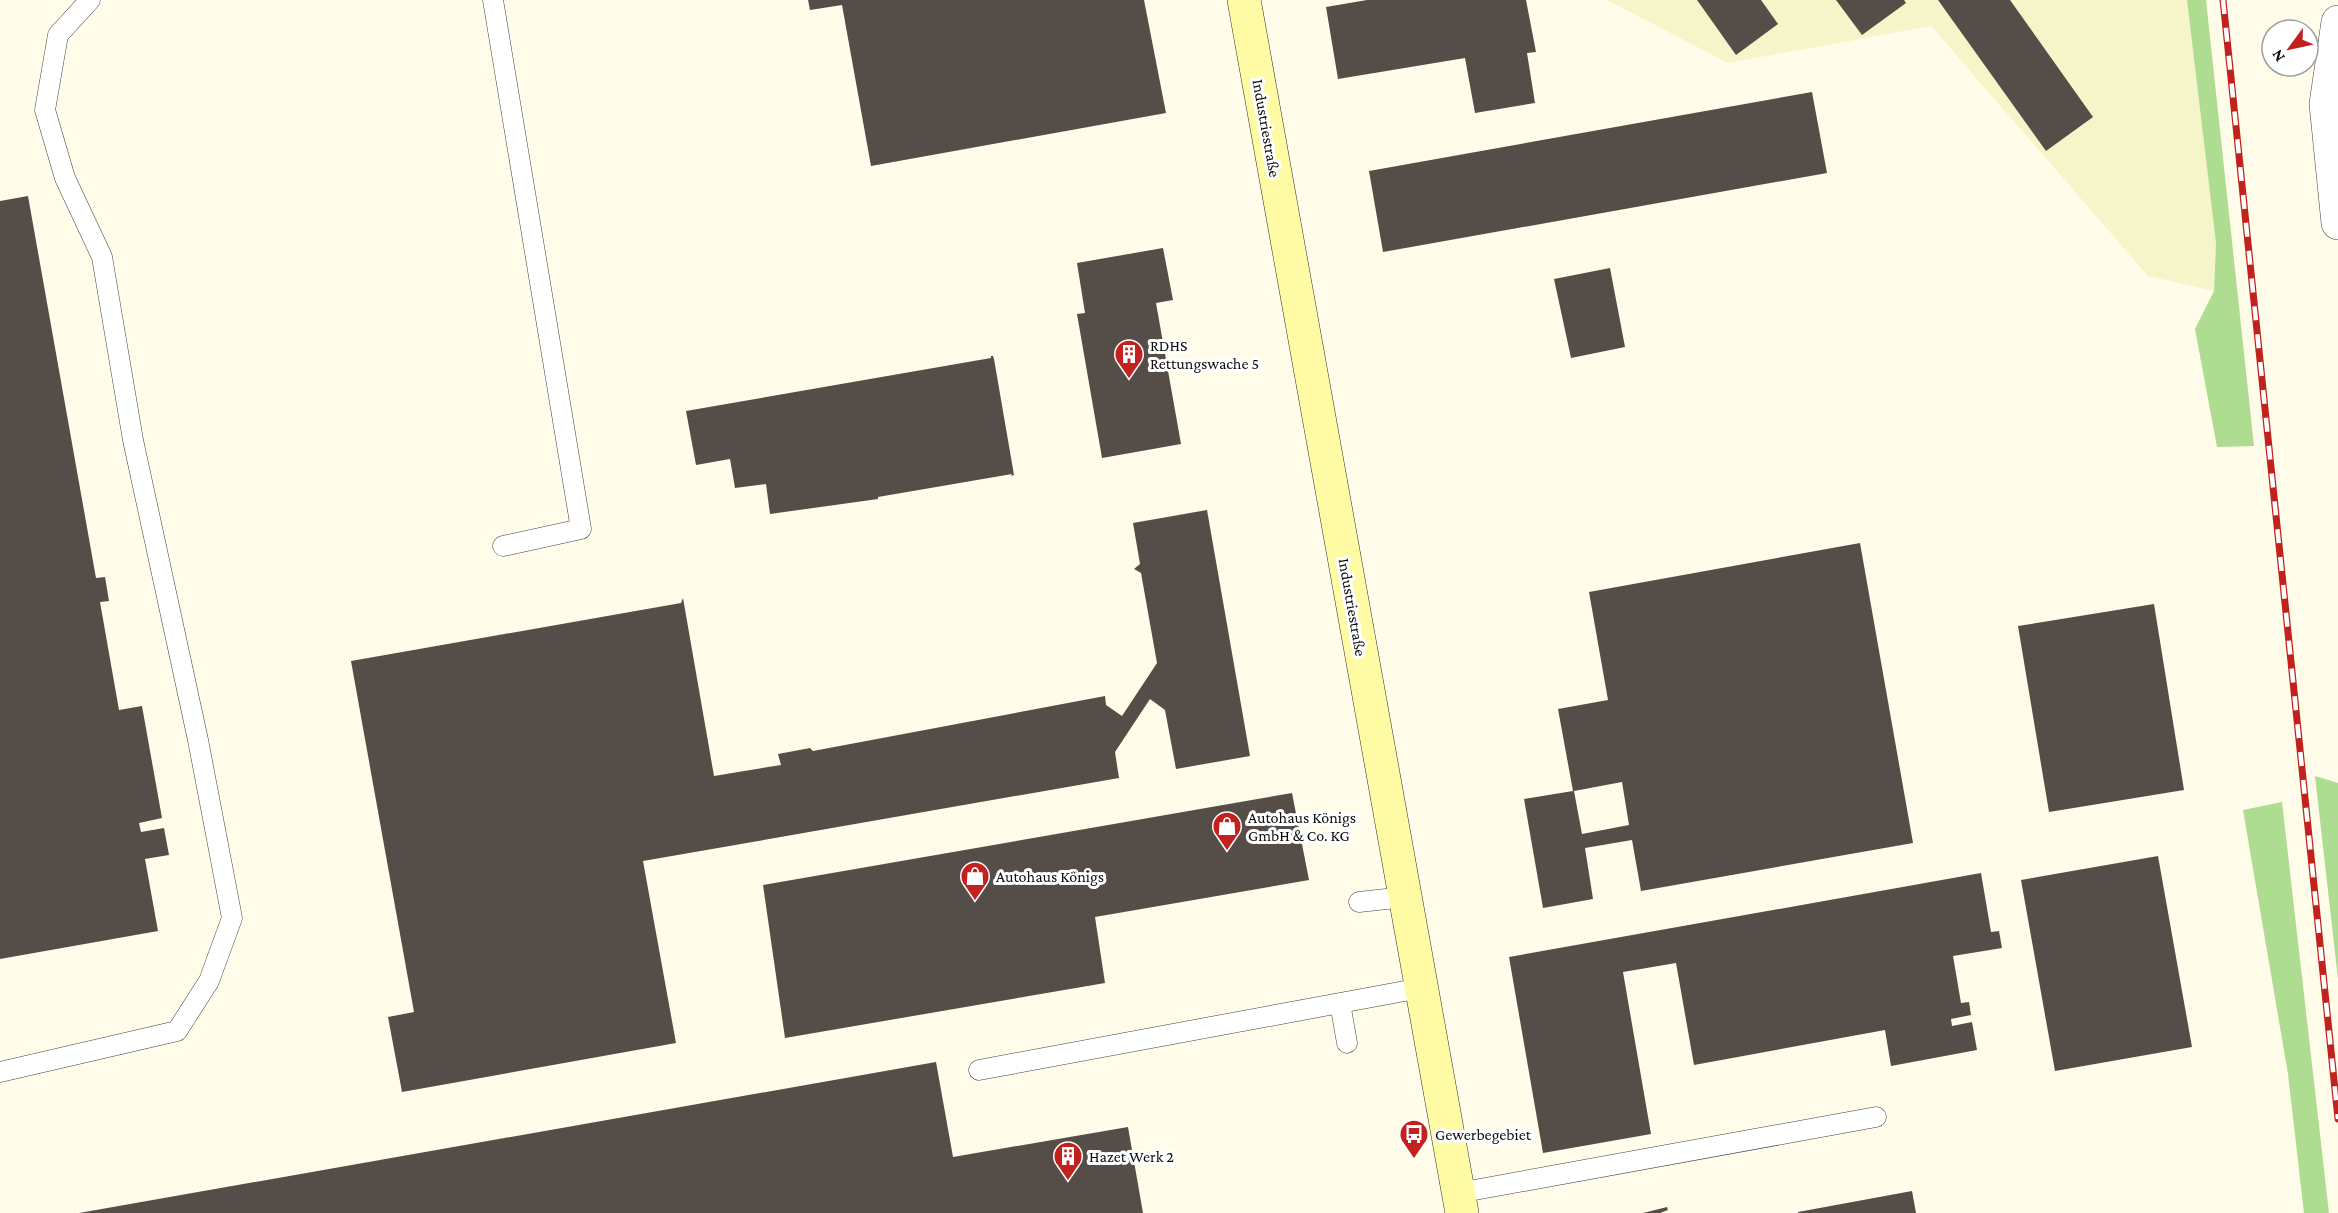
<svg xmlns="http://www.w3.org/2000/svg" width="2338" height="1213" viewBox="0 0 2338 1213" font-family="'Crimson Pro',serif">
<rect width="100%" height="100%" fill="#fffcea"/>
<path fill="#f6f5c9" d="M1607 0H2187L2216 243 2214 291 2148 276 1931 26 1728 63Z"/>
<path fill="#aedc91" d="M2187 0H2206L2254 446 2217 447 2195 329 2214 291 2216 243Z
M2315 776 2338 783V979Z
M2282 802 2329 1213H2304L2288 1074 2243 810Z"/>
<path fill="#554d47" fill-rule="evenodd" d="M808 0H1144L1166 113 871 166 842 5 810 10Z
M1367 0H1526L1536 52 1527 53 1535 103 1475 113 1465 58 1338 79 1326 7Z
M1697 0H1761L1778 24 1736 55Z
M1836 0H1904L1906 3 1862 35Z
M1938 0H2010L2093 117 2046 151Z
M1812 92 1827 173 1383 252 1369 171Z
M28 196 96 578 105 577 109 601 100 602 119 710 142 706 162 818 139 823 141 832 164 828 169 855 145 859 158 931 0 959V201Z
M1163 248 1173 300 1156 303 1181 444 1102 458 1077 314 1085 313 1077 263Z
M1610 268 1625 347 1571 358 1554 279Z
M991 356H993L994 359 1014 475 1011 476 1012 474 878 497V499L770 514 766 484 735 488 730 459 696 465 686 411 991 358Z
M1207 510 1250 756 1176 769 1165 710 1150 699 1115 752 1119 778 643 861 676 1043 402 1092 388 1017 414 1012 351 661 681 603 683 598 714 776 781 765 778 754 810 748 813 751 1105 696 1106 705 1122 716 1157 663 1141 573 1134 569 1140 564 1133 523Z
M1860 543 1913 843 1641 891 1632 840 1585 848 1593 899 1543 908 1524 799 1573 791 1558 709 1608 700 1589 592ZM1622 782 1629 825 1582 834 1574 791Z
M2154 604 2184 790 2049 812 2018 626Z
M1292 793 1309 880 1095 917 1105 983 785 1038 763 885Z
M2158 856 2192 1047 2055 1071 2021 880Z
M1981 873 1991 932 1999 931 2002 948 1953 956 1961 1003 1969 1002 1971 1015 1951 1019 1952 1026 1972 1022 1977 1050 1891 1066 1885 1030 1694 1065 1676 963 1623 972 1651 1134 1543 1153 1509 957Z
M936 1062 953 1157 1128 1127 1143 1213H79Z
M1912 1191 1916 1213H1798V1212Z
M1667 1207 1668 1210 1660 1213H1643Z"/>
<g fill="none" stroke-linecap="round" stroke-linejoin="round">
<g stroke="#3f3f3f" stroke-width="21">
<path id="lane" d="M493 0 581 529 503 546
M1359 902 1405 897
M1347 1043 1340 1003 1421 988
M979 1070 1340 1003
M0 1072 177 1031 209 981 232 918 198 740 133 440 102 257 65 178 45 110 58 35 90 0
M1458 1193 1876 1117"/>
</g>
<g stroke="#3f3f3f" stroke-width="34">
<path id="street" d="M2338 22 2326 104 2338 223"/>
</g>
<g stroke="#2e2e2e" stroke-width="34">
<path id="secondary" d="M1244 0 1462 1213"/>
</g>
<use href="#lane" stroke="#fff" stroke-width="20"/>
<use href="#street" stroke="#fff" stroke-width="33"/>
<use href="#secondary" stroke="#fffba5" stroke-width="33"/>
<g stroke="#c1221e" stroke-width="7">
<path id="rail" d="M2223 0 2338 1119"/>
</g>
<use href="#rail" stroke="#fff" stroke-width="4.5" stroke-dasharray="14" stroke-linecap="butt"/>
</g>
<defs>
<g id="building-pin" transform="scale(1.5)"><path d="M0 17L-7.5 6A9.5 9.5 0 1 1 7.5 6Z" fill="#c1221e" stroke="#fff"/><path d="M-4-6H4V6H1V3H-1V6H-4ZM-2.5-4.3h1.7v1.8h-1.7ZM.8-4.3h1.7v1.8H.8ZM-2.5-1h1.7V.8h-1.7ZM.8-1h1.7V.8H.8Z" fill="#fff"/></g>
<g id="shop-pin" transform="scale(1.5)"><path d="M0 17L-7.5 6A9.5 9.5 0 1 1 7.5 6Z" fill="#c1221e" stroke="#fff"/><path d="M-5-2.5h2.3a2.7 3.5 0 0 1 5.4 0H5L5.5 6h-11ZM-1.5-2.5h3a1.5 2.3 0 0 0-3 0Z" fill="#fff"/></g>
<g id="bus-pin" transform="scale(1.5)"><path d="M0 17L-7.5 6A9.5 9.5 0 1 1 7.5 6Z" fill="#c1221e" stroke="#fff"/><path d="M-5-6H5V4H4V6H2V4H-2V6H-4V4H-5ZM-3.5-4V0h7V-4ZM-3.5 1.2v1.5H-2V1.2ZM2 1.2v1.5H3.5V1.2Z" fill="#fff"/></g>
</defs>
<g fill-rule="evenodd">
<use href="#building-pin" x="1129" y="354"/>
<use href="#shop-pin" x="1227" y="826"/>
<use href="#shop-pin" x="975" y="876"/>
<use href="#bus-pin" x="1414" y="1134"/>
<use href="#building-pin" x="1068" y="1156"/>
</g>
<g text-anchor="middle" stroke-width="6" stroke-linejoin="round" paint-order="stroke">
<g font-size="16" fill="#0c0c0c" stroke="#fff">
<text transform="translate(1267 128) rotate(80)" y="6">Industriestraße</text>
<text transform="translate(1353 607) rotate(80)" y="6">Industriestraße</text>
</g>
<g font-size="16" fill="#0c0c0c" stroke="#fff" text-anchor="start">
<text x="1150" y="351">RDHS<tspan x="1150" dy="18">Rettungswache 5</tspan></text>
<text x="1248" y="823">Autohaus Königs<tspan x="1248" dy="18">GmbH &amp; Co. KG</tspan></text>
<text x="996" y="882">Autohaus Königs</text>
<text x="1435" y="1140">Gewerbegebiet</text>
<text x="1089" y="1162">Hazet Werk 2</text>
</g>
</g>
<g transform="translate(2290 48) rotate(237)"><circle r="28" fill="#ffffff" stroke="#9e9e9e" stroke-width="1.5"/>
<path d="M0-4.5L10 22L0 15L-10 22Z" fill="#c1221e"/>
<text y="-9" font-size="16" font-weight="bold" text-anchor="middle" fill="#0c0c0c">N</text>
</g>
</svg>
